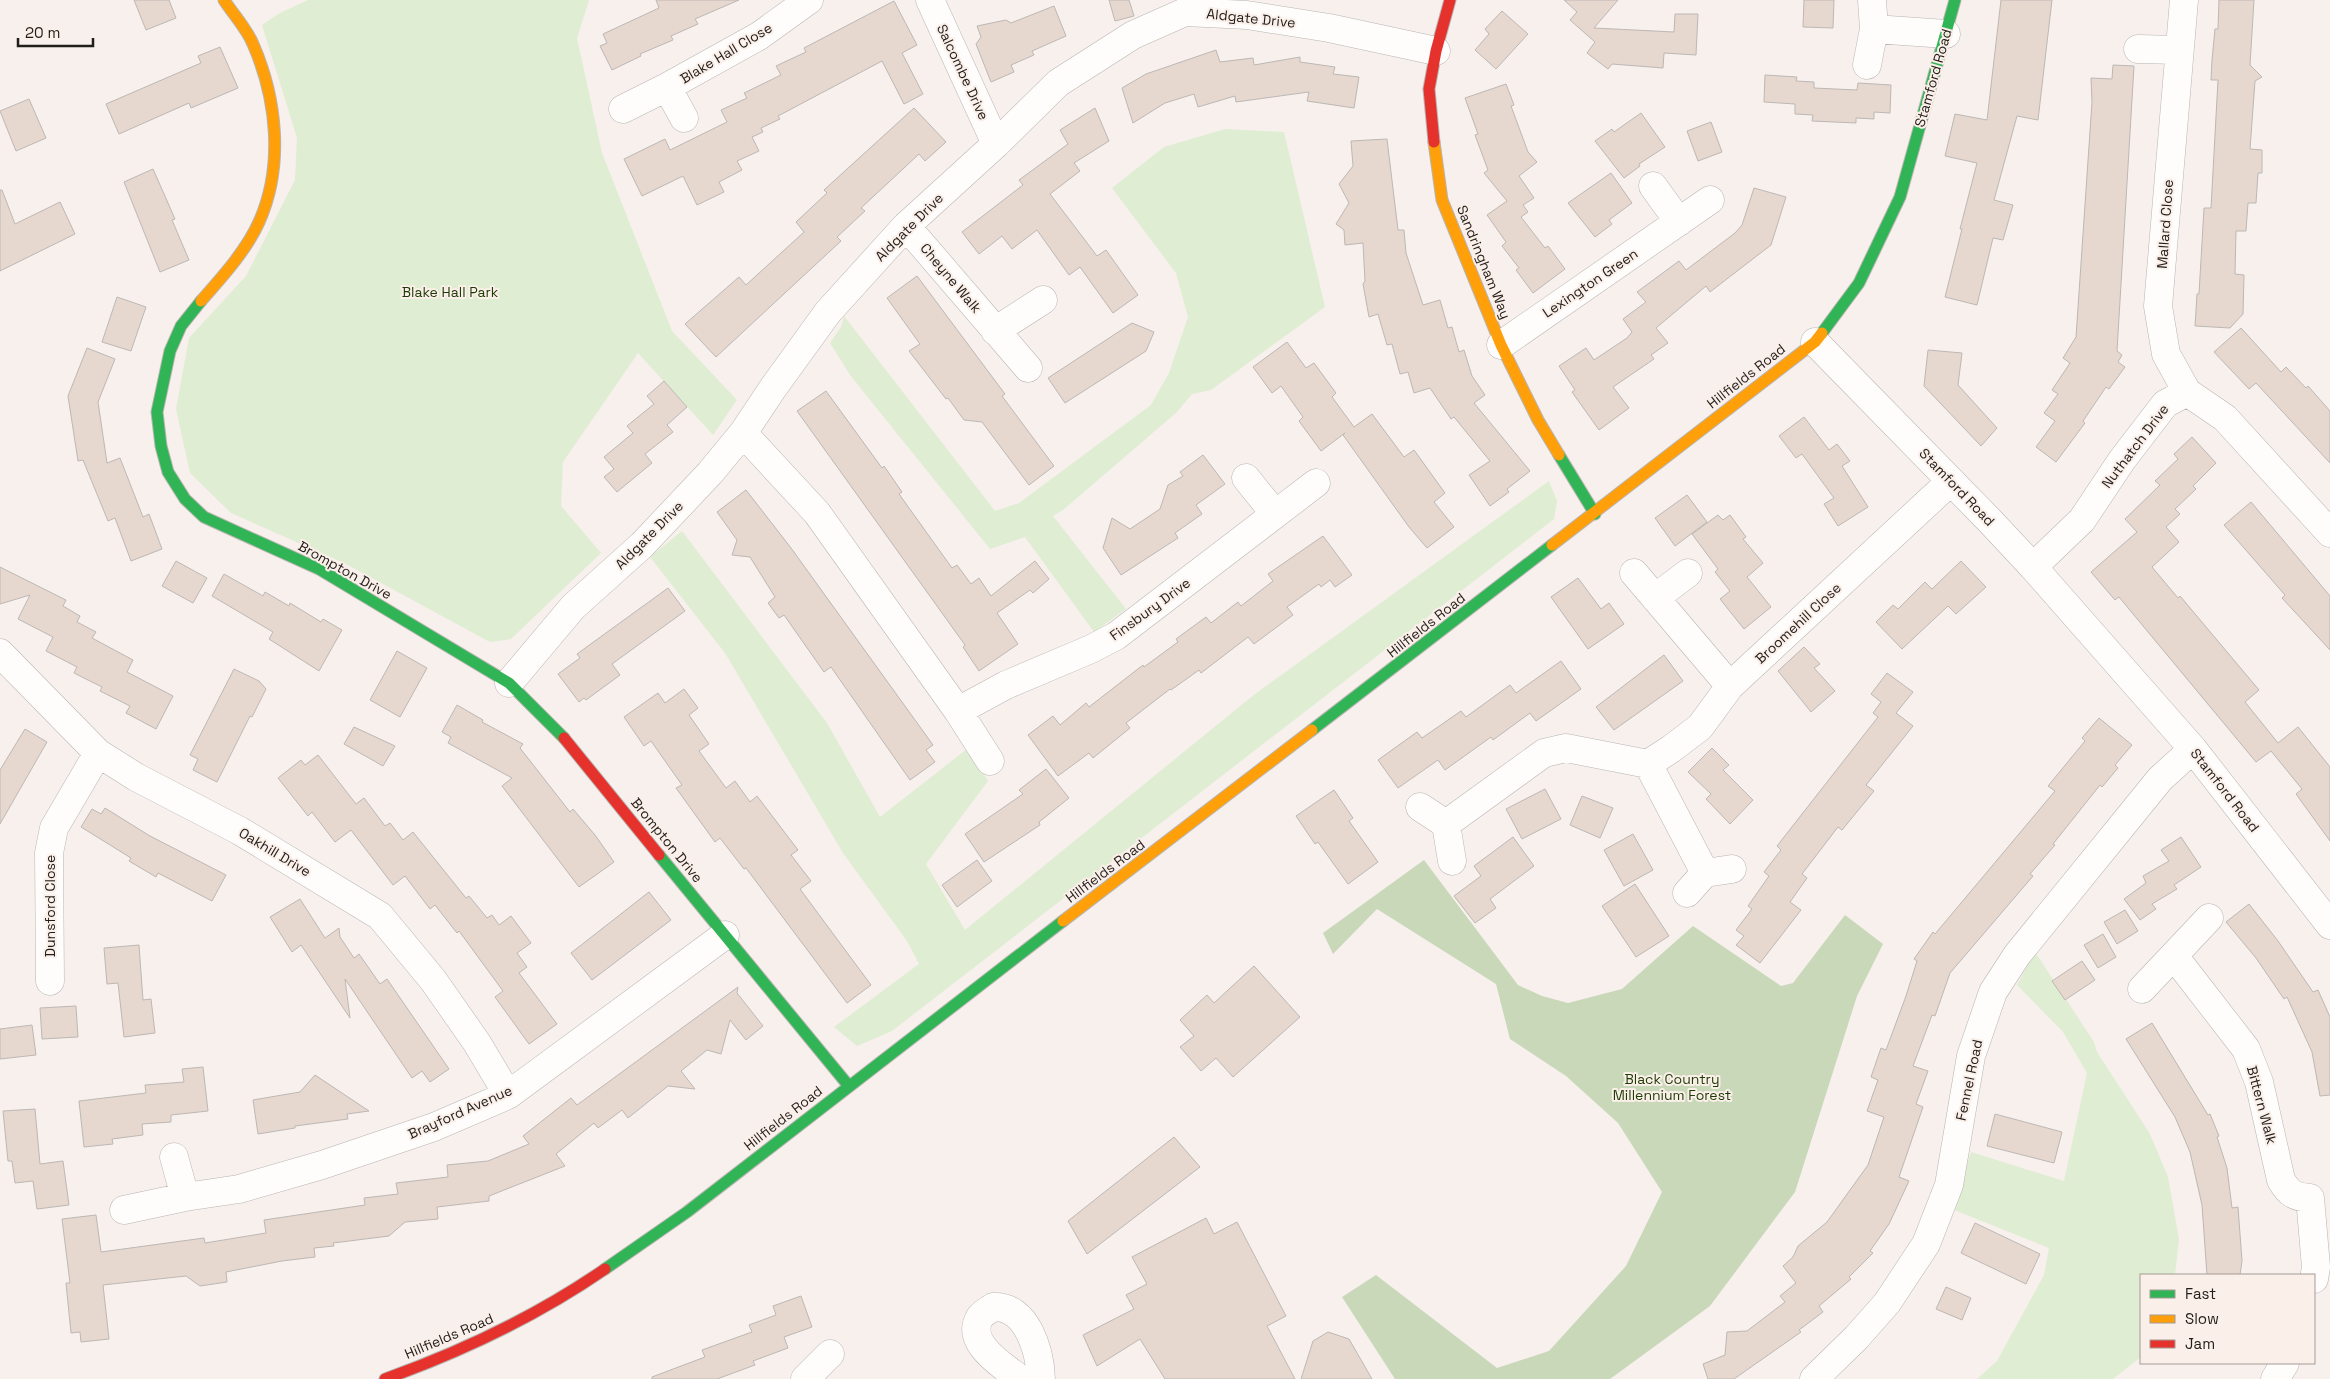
<svg xmlns="http://www.w3.org/2000/svg" width="2330" height="1379" viewBox="0 0 2330 1379" font-family="'Space Grotesk',sans-serif">
<rect width="100%" height="100%" fill="#f7f0ed"/>
<path fill="#dfedd2" d="M308 0H589L577 38 602 153 672 331 737 400 713 435 638 353 563 462 561 506 601 553 511 639 490 642 344 563 231 513 190 473 176 409 189 338 246 276 295 180 297 138 262 25 280 13Z
M1225 129 1284 132 1325 307 1211 390 1192 394 1177 412 1063 510 1053 516 1126 609 1094 632 1025 537 990 549 850 375 830 343 841 327 844 316 995 511 1019 503 1151 405 1169 373 1188 317 1176 273 1112 188 1164 147Z
M1549 481 1557 501 1554 519 892 1031 857 1046 834 1027 919 964 907 941 843 853 725 653 650 557 682 531 827 723 880 817 967 749 988 781 926 864 965 930 1255 694Z
M2035 952 2094 1042 2097 1052 2150 1134 2168 1177 2179 1239 2175 1275H2141V1357L2113 1379H1977L1997 1361 2044 1275 2049 1248 1952 1209 1971 1152 2064 1181 2087 1073 2063 1032 2017 985Z"/>
<path fill="#c8d8b9" d="M1424 860 1518 985 1542 996 1568 1003 1622 989 1693 926 1781 986 1793 983 1845 915 1883 944 1857 996 1795 1192 1710 1306 1610 1379H1395L1342 1297 1376 1275 1497 1368 1549 1351 1626 1266 1662 1192 1618 1123 1566 1076 1510 1039 1496 984 1377 909 1333 954 1323 933Z"/>
<path fill="#e6d7cf" stroke="#bdb8b5" d="M134 0H169L176 18 146 30Z
M656 0H739L695 19 698 24 671 36 673 40 640 54 641 56 612 70 600 46 607 43 603 34 659 8Z
M1109 0H1129L1134 16 1115 21Z
M1564 0H1618L1594 28 1674 32 1675 14H1698L1696 55 1664 53 1663 68 1612 64 1608 69 1587 53 1595 42 1570 20 1577 12Z
M1804 0H1834L1833 28 1803 27Z
M2001 0H2052L2038 120 2017 116 1994 200 2013 205 2003 240 1993 238 1977 305 1945 297 1962 229H1960L1977 163 1945 156 1955 114 1987 120Z
M2219 0H2254L2250 65 2262 77 2255 81 2250 149 2262 150V173H2258L2256 203H2248L2246 231H2236L2235 274 2244 275 2243 314 2230 328 2195 326 2197 294H2199L2204 208H2211L2218 80H2211L2212 60 2215 29H2218Z
M894 1 917 45 902 53 923 94 904 104 882 61 778 116 780 119 761 128 763 132 752 137 759 151 737 161 742 170 719 182 724 192 697 205 683 176 642 196 624 159 665 139 670 150 727 122 721 110 747 98 744 93 781 75 776 66 806 52 804 48Z
M1054 6 1066 36 1032 51 1034 55 1011 65 1014 72 991 82 976 44 981 37 977 26 1006 20 1011 23Z
M1502 11 1528 34 1496 69 1475 50 1489 34 1485 29Z
M220 47 238 88 191 108 189 103 119 134 106 104 201 63 198 56Z
M1216 50 1220 62 1253 58 1254 65 1300 57V62L1335 67 1333 74 1359 77 1354 108 1307 101 1309 92 1236 102 1235 96 1198 107 1194 94 1165 103 1133 123 1122 88 1146 74Z
M2113 65 2134 66 2117 351 2122 355 2118 362 2125 367 2109 389 2106 387 2083 421 2085 423 2056 462 2036 447 2055 421 2044 413 2058 394 2052 390 2070 363 2063 358 2076 337 2092 102 2091 78 2112 79Z
M1765 75 1797 77 1796 81 1814 82V88L1857 90 1858 83 1891 85 1890 113 1874 112V119L1856 118V123L1812 121 1813 115 1795 114V104L1764 102Z
M1506 84 1514 105 1511 106 1528 152 1537 162 1519 176 1534 198 1523 205 1528 212 1521 217 1545 248 1548 246 1565 269 1533 293 1516 270 1519 268 1502 246 1506 242 1487 215 1507 201 1484 173 1488 170 1475 135 1478 134 1465 98Z
M29 99 46 138 16 151 0 111Z
M914 108 946 142 925 161 919 154 889 182 861 208 865 211 837 237 841 241 716 357 685 324 739 277 746 285 804 232 796 222 827 193 824 190Z
M1095 108 1109 141 1074 163 1080 171 1050 194 1097 256 1106 250 1138 295 1113 313 1080 267 1069 275 1037 230 1012 249 1002 236 979 254 962 232 1023 185 1019 180 1068 144 1060 130Z
M1641 113 1665 147 1639 164 1640 166 1624 178 1595 141 1612 129 1614 132Z
M1711 122 1722 152 1698 161 1687 131Z
M1387 139 1398 230H1404L1406 253 1423 305 1440 300 1448 328 1452 327 1459 352 1464 350 1472 376 1485 395 1474 403 1530 471 1507 489 1509 492 1490 506 1469 475 1490 461 1454 417 1451 419 1430 388 1414 393 1408 372 1400 374 1392 344 1387 345 1378 314 1369 317 1363 284 1365 281 1363 243 1345 245 1344 230 1336 224 1349 203 1339 184 1353 166 1351 141Z
M153 169 175 219 172 220 189 260 160 272 124 182Z
M1611 173 1632 203 1609 220 1612 224 1595 237 1568 203Z
M1754 188 1786 197 1771 245 1710 292 1706 286 1656 328 1668 343 1651 355 1654 359 1613 387 1629 408 1599 430 1572 392 1575 390 1559 366 1586 348 1594 360 1627 338 1632 332 1623 319 1646 302 1637 292 1679 261 1686 270 1735 233 1742 225Z
M0 190H2L15 224 60 202 75 234 0 271Z
M917 276 1005 394 1002 396 1054 466 1029 485 982 422 964 420 948 398 946 399 909 351 920 344 887 298Z
M117 297 146 307 131 351 102 342Z
M1132 323 1154 332 1146 351 1065 403 1048 378Z
M2241 328 2281 372 2286 367 2306 388 2308 386 2330 411V463L2256 383 2249 389 2214 352Z
M1287 342 1306 368 1314 363 1336 393 1332 397 1354 427 1372 414 1404 457 1414 450 1445 493 1434 502 1454 527 1427 548 1409 527 1343 435 1345 433 1321 451 1299 421 1303 417 1281 386 1272 393 1253 367Z
M87 348 115 359 98 402 107 463 120 458 143 517 149 514 162 549 131 561 115 518 108 521 83 460 78 461 68 396Z
M1928 350 1962 353 1958 385 1997 428 1981 446 1924 386Z
M664 381 687 407 667 425 673 432 645 454 652 463 617 492 604 477 614 469 604 457 633 433 627 426 654 404 647 396Z
M826 391 882 468 884 466 902 492 899 494 952 568 957 565 971 584 979 578 991 596 1035 561 1049 579 1033 593 1030 590 997 613 1018 644 979 671 963 647 965 645 797 411Z
M1804 417 1829 450 1837 444 1850 461 1842 466 1868 507 1838 526 1824 504 1834 498 1802 454 1796 458 1779 436Z
M2192 437 2216 463 2193 486 2196 489 2175 509 2180 514 2166 527 2179 542 2152 567 2178 598 2180 596 2259 690 2245 702 2278 743 2298 727 2330 767V841L2296 794 2302 789 2271 751 2256 762 2119 597 2115 600 2091 572 2137 532 2125 519 2160 485 2155 481 2178 459 2174 454Z
M1203 455 1225 484 1196 505 1202 514 1175 533 1178 538 1121 575 1103 548 1112 518 1130 529 1160 509 1168 485 1183 476 1180 472Z
M746 490 791 548 933 745 926 750 935 762 910 780 831 667 824 672 784 615 779 618 768 603 775 597 750 557 732 555 737 540 717 512Z
M1687 495 1707 522 1675 546 1655 518Z
M2251 502 2330 596V650L2282 598 2285 595 2224 525Z
M1718 515 1723 520 1730 515 1746 537 1743 539 1763 563 1747 577 1771 607 1744 629 1720 599 1730 591 1715 572 1718 569 1692 534Z
M1323 536 1352 575 1335 587 1330 580 1321 587 1319 584 1287 607 1293 615 1254 644 1248 637 1201 673 1199 670 1171 690 1170 689 1126 723 1130 728 1093 758 1089 753 1058 776 1028 735 1053 716 1060 725 1086 703 1089 707 1143 665 1144 667 1178 642 1176 639 1206 617 1211 623 1238 602 1241 606 1273 581 1268 574Z
M176 561 207 578 193 603 162 586Z
M1961 561 1986 587 1956 614 1948 606 1902 649 1876 622 1893 605 1898 609 1925 582 1932 589Z
M0 567 66 600 63 606 80 616 77 622 96 632 92 638 133 660 127 672 173 696 156 729 126 713 130 706 100 691 102 687 74 673 77 667 46 651 53 637 18 619 30 595 0 604Z
M224 574 263 596 265 592 289 606 290 603 321 622 323 619 342 630 319 671 269 639 273 632 212 596Z
M1578 578 1601 609 1609 603 1624 624 1588 649 1551 597Z
M668 588 685 611 612 664 620 675 586 700 584 698 579 702 558 674 580 658 577 654Z
M1804 647 1820 664 1814 668 1835 691 1811 712 1778 671Z
M397 651 427 668 400 717 370 700Z
M1664 655 1683 681 1614 730 1596 707Z
M1561 661 1581 689 1536 721 1530 713 1493 740 1491 737 1445 770 1438 760 1398 788 1378 760 1417 732 1422 738 1461 711 1466 717 1510 685 1516 693Z
M234 669 259 681 266 689 252 717 250 716 217 782 193 770 198 759 190 755Z
M1887 673 1913 692 1896 713 1913 726 1866 785 1874 791 1842 830 1838 827 1802 874 1807 878 1790 902 1801 910 1760 963 1736 945 1744 936 1736 930 1752 909 1748 906 1769 876 1764 872 1781 850 1777 846 1878 717 1873 713 1881 702 1871 694Z
M684 689 698 708 689 715 709 744 699 751 726 788 735 781 750 802 757 796 798 850 791 855 811 881 800 889 871 985 847 1003 746 868 744 869 720 838 715 842 676 788 682 785 651 741 644 746 624 717 658 693 665 703Z
M457 705 483 720 482 722 523 744 520 748 570 812 573 809 595 835 614 862 579 887 502 786 512 778 448 743 451 737 442 732Z
M2099 718 2132 745 2115 765 2118 768 2102 787 2100 785 2053 844 2055 845 2030 874 2033 876 1950 973 1935 1016 1932 1015 1913 1066 1928 1071 1916 1104 1923 1107 1899 1177 1909 1181 1889 1224 1870 1251 1873 1253 1849 1277 1851 1279 1819 1306 1823 1312 1799 1330 1801 1332 1734 1379H1708L1703 1364 1725 1355 1727 1332 1747 1331 1785 1302 1780 1296 1796 1283 1783 1266 1793 1257 1798 1246 1827 1222 1868 1165 1884 1117 1867 1111 1878 1080 1871 1077 1881 1048 1886 1050 1906 996 1917 961 1914 959 1933 932 1935 934 2055 791 2048 786 2085 741 2082 738Z
M354 727 395 746 383 766 344 744Z
M25 729 47 742 0 824V770Z
M1712 748 1729 765 1723 770 1753 800 1730 824 1706 799 1711 794 1688 772Z
M318 755 356 804 364 798 385 826 390 823 403 840 413 832 466 898 469 896 487 918 492 915 499 925 511 916 531 943 517 953 527 967 519 973 557 1024 529 1044 495 997 503 991 459 931 457 933 435 905 430 909 405 876 393 885 351 830 335 842 312 812 308 816 278 778 301 760 305 765Z
M1046 769 1069 798 1039 822 1040 825 984 862 965 834 1023 794 1019 790Z
M1545 789 1561 819 1522 839 1506 809Z
M1334 790 1353 818 1349 821 1378 862 1348 884 1318 842 1315 844 1296 816Z
M1582 796 1613 808 1600 838 1570 825Z
M105 808 150 836 226 875 212 901 158 873 156 877 129 861 131 858 81 827 92 809 101 814Z
M1633 834 1653 870 1624 886 1604 850Z
M1513 837 1534 866 1490 899 1496 908 1475 923 1454 896 1481 876 1474 866Z
M2181 837 2201 867 2174 885 2177 889 2152 904 2156 909 2140 920 2124 899 2146 883 2143 876 2169 861 2161 850Z
M977 860 992 881 957 907 942 885Z
M1635 884 1669 936 1636 957 1602 906Z
M649 892 671 920 592 980 571 953Z
M300 899 325 938 339 928 340 937 354 958 359 954 380 984 387 979 449 1069 430 1082 422 1071 412 1078 345 979 350 1018 301 945 292 952 270 917Z
M2249 904 2278 941 2313 992 2318 990 2330 1017V1095L2320 1096 2312 1052 2287 997 2284 999 2256 958 2226 922Z
M2125 910 2138 931 2117 944 2104 922Z
M2103 934 2116 957 2098 968 2084 945Z
M139 945 143 1000 151 999 155 1033 124 1037 118 983 107 984 104 948Z
M2082 961 2095 980 2065 1000 2052 981Z
M1254 966 1300 1017 1233 1077 1216 1058 1201 1071 1180 1047 1194 1036 1180 1020 1207 995 1214 1003Z
M738 987 737 993 763 1026 746 1040 730 1020 721 1054 707 1050 681 1071 695 1089 668 1086 628 1118 622 1110 598 1128 594 1123 556 1154 565 1166 489 1196V1201L437 1207 438 1219 405 1222 389 1236 333 1243 334 1246 314 1248 315 1257 282 1261 226 1272 227 1282 200 1286 186 1276 103 1285 109 1339 81 1342 80 1332 71 1333 66 1283H70L62 1219 96 1215 101 1252 204 1238 205 1243 266 1233 264 1220 365 1205 364 1198 398 1194 396 1183 448 1177 447 1165 488 1161 529 1144 523 1136 571 1098 577 1105Z
M76 1006 78 1037 42 1039 40 1008Z
M2152 1023 2208 1115 2210 1114 2219 1136 2217 1137 2227 1168 2232 1208 2238 1207 2242 1261 2240 1275H2207L2202 1205 2190 1152 2175 1117 2126 1039Z
M32 1025 36 1055 0 1059V1029Z
M203 1067 208 1111 171 1115V1122L142 1124 143 1135 112 1139 113 1144 84 1147 79 1101 146 1093 145 1085 184 1082 182 1069Z
M315 1075 369 1111 347 1114 348 1119 295 1126V1128L258 1134 253 1100 300 1092Z
M35 1109 40 1164 63 1161 69 1205 37 1209 33 1181 15 1183 12 1161H8L3 1111Z
M1995 1114 2062 1132 2054 1163 1987 1146Z
M1174 1137 1200 1167 1087 1254 1068 1221Z
M1206 1218 1214 1234 1237 1222 1286 1316 1267 1326 1295 1379H1165L1140 1339 1097 1366 1083 1335 1134 1309 1126 1295 1147 1284 1132 1257Z
M1975 1223 2040 1254 2026 1284 1961 1253Z
M1946 1287 1971 1298 1962 1320 1936 1309Z
M801 1296 812 1327 784 1337 788 1348 753 1361 755 1365 717 1379H652V1377L705 1357 702 1350 752 1332 749 1325 776 1315 773 1306Z
M1328 1332 1349 1339 1372 1379H1301L1313 1341Z"/>
<g fill="none" stroke-linecap="round" stroke-linejoin="round">
<g stroke="#b9b5b2" stroke-width="29">
<path id="street" d="M930 0 996 144
M2184 0 2158 306 2166 354 2187 392
M1874 29 1946 34
M2138 49 2179 50
M1867 65 1874 29 1872 0
M667 87 684 118
M623 109 667 87 759 36 809 0
M1653 186 1679 222
M906 226 1028 368
M995 331 1043 300
M1815 342 1990 521 2033 567 2193 749 2330 925
M1501 345 1710 200
M743 433 817 513 958 711 990 761
M1246 478 1275 514
M2033 567 2082 520 2122 460 2165 404 2187 392 2225 418 2330 533
M1634 573 1730 686
M1655 598 1688 573
M0 653 98 753 136 777 240 831 380 916 433 980 477 1043 508 1095
M509 683 573 607 642 545 710 473 743 433 773 388 828 312 906 226 996 144 1058 83 1133 35 1185 12 1247 15 1329 28 1436 51
M958 711 1006 685 1091 649 1116 636 1316 483
M1648 764 1705 873
M1420 807 1446 824 1452 861
M1446 824 1544 753 1566 748 1648 764 1671 749 1700 727 1730 686 1951 481
M1687 893 1705 873 1732 869
M2174 956 2246 1049 2259 1082 2281 1180C2289 1194 2295 1197 2310 1198L2316 1267 2314 1279
M50 981 49 853 54 828 98 753
M2142 989 2209 918
M174 1157 185 1197
M124 1210 185 1197 239 1189 322 1165 434 1127 508 1095 725 935
M805 1379 830 1354
M1020 1379C1004 1366 964 1343 980 1317 983 1313 989 1310 993 1307 1027 1305 1040 1351 1041 1379
M1814 1379 1856 1338 1887 1303 1926 1244 1949 1185 1971 1056 1993 992 2017 955 2160 779 2193 749
M2275 1379 2285 1363"/>
</g>
<g stroke="#b9b5b2" stroke-width="13">
<path id="fast" d="M201 301 181 326 170 351 157 412 161 446 168 472 185 499 204 517 319 569 509 683 564 738
M1822 333 1859 283 1900 197 1955 0
M1559 455 1595 514
M1312 730 1552 545
M659 855 848 1085
M605 1269 687 1212 1063 921"/>
</g>
<g stroke="#b9b5b2" stroke-width="13">
<path id="slow" d="M1434 142 1442 200 1501 345 1538 420 1559 455
M201 301C222 277 246 251 259 222 284 166 277 99 253 44 247 29 233 14 224 0
M1552 545 1815 342 1822 333
M1063 921 1312 730"/>
</g>
<g stroke="#b9b5b2" stroke-width="13">
<path id="jam" d="M1434 142 1429 89 1436 51 1450 0
M564 738 659 855
M385 1379C463 1351 537 1316 605 1269"/>
</g>
<use href="#street" stroke="#fefdfc" stroke-width="28"/>
<use href="#fast" stroke="#30b455" stroke-width="11"/>
<use href="#slow" stroke="#ff9f0a" stroke-width="11"/>
<use href="#jam" stroke="#e5322d" stroke-width="11"/>
</g>
<g text-anchor="middle" stroke-width="4" stroke-linejoin="round" paint-order="stroke">
<g font-size="14" fill="#211d1a" stroke="#fbefe9">
<text transform="translate(1251 18) rotate(6)" y="5">Aldgate Drive</text>
<text transform="translate(726 53) rotate(-31)" y="5">Blake Hall Close</text>
<text transform="translate(963 72) rotate(65)" y="5">Salcombe Drive</text>
<text transform="translate(1933 78) rotate(-74)" y="5">Stamford Road</text>
<text transform="translate(2165 224) rotate(-86)" y="5">Mallard Close</text>
<text transform="translate(909 227) rotate(-45)" y="5">Aldgate Drive</text>
<text transform="translate(1484 262) rotate(68)" y="5">Sandringham Way</text>
<text transform="translate(951 278) rotate(50)" y="5">Cheyne Walk</text>
<text transform="translate(1590 283) rotate(-34)" y="5">Lexington Green</text>
<text transform="translate(1746 376) rotate(-38)" y="5">Hillfields Road</text>
<text transform="translate(2135 446) rotate(-53)" y="5">Nuthatch Drive</text>
<text transform="translate(1957 487) rotate(46)" y="5">Stamford Road</text>
<text transform="translate(649 535) rotate(-45)" y="5">Aldgate Drive</text>
<text transform="translate(345 570) rotate(29)" y="5">Brompton Drive</text>
<text transform="translate(1150 609) rotate(-36)" y="5">Finsbury Drive</text>
<text transform="translate(1798 623) rotate(-43)" y="5">Broomehill Close</text>
<text transform="translate(1426 625) rotate(-38)" y="5">Hillfields Road</text>
<text transform="translate(2225 790) rotate(52)" y="5">Stamford Road</text>
<text transform="translate(667 840) rotate(51)" y="5">Brompton Drive</text>
<text transform="translate(275 852) rotate(31)" y="5">Oakhill Drive</text>
<text transform="translate(1105 871) rotate(-37)" y="5">Hillfields Road</text>
<text transform="translate(50 906) rotate(-90)" y="5">Dunsford Close</text>
<text transform="translate(1969 1080) rotate(-78)" y="5">Fennel Road</text>
<text transform="translate(2262 1105) rotate(75)" y="5">Bittern Walk</text>
<text transform="translate(460 1112) rotate(-24)" y="5">Brayford Avenue</text>
<text transform="translate(783 1118) rotate(-38)" y="5">Hillfields Road</text>
<text transform="translate(449 1336) rotate(-23)" y="5">Hillfields Road</text>
</g>
<g font-size="14" fill="#1c3c03" stroke="#fbefe9">
<text x="450" y="297">Blake Hall Park</text>
<text x="1672" y="1084">Black Country<tspan x="1672" dy="16">Millennium Forest</tspan></text>
</g>
</g>
<rect x="2140" y="1274" width="175" height="90" fill="#fbefe9" stroke="#a49b96"/>
<rect x="2150" y="1290" width="25" height="8" fill="#30b455" stroke="#a49b96"/>
<text x="2185" y="1299" font-size="15" fill="#211d1a">Fast</text>
<rect x="2150" y="1315" width="25" height="8" fill="#ff9f0a" stroke="#a49b96"/>
<text x="2185" y="1324" font-size="15" fill="#211d1a">Slow</text>
<rect x="2150" y="1340" width="25" height="8" fill="#e5322d" stroke="#a49b96"/>
<text x="2185" y="1349" font-size="15" fill="#211d1a">Jam</text>
<path d="M18 38v8h75v-8" fill="none" stroke="#211d1a" stroke-width="2.5"/>
<text x="25" y="38" font-size="15" fill="#211d1a" stroke="#fbefe9" stroke-width="4" paint-order="stroke">20 m</text>
</svg>
